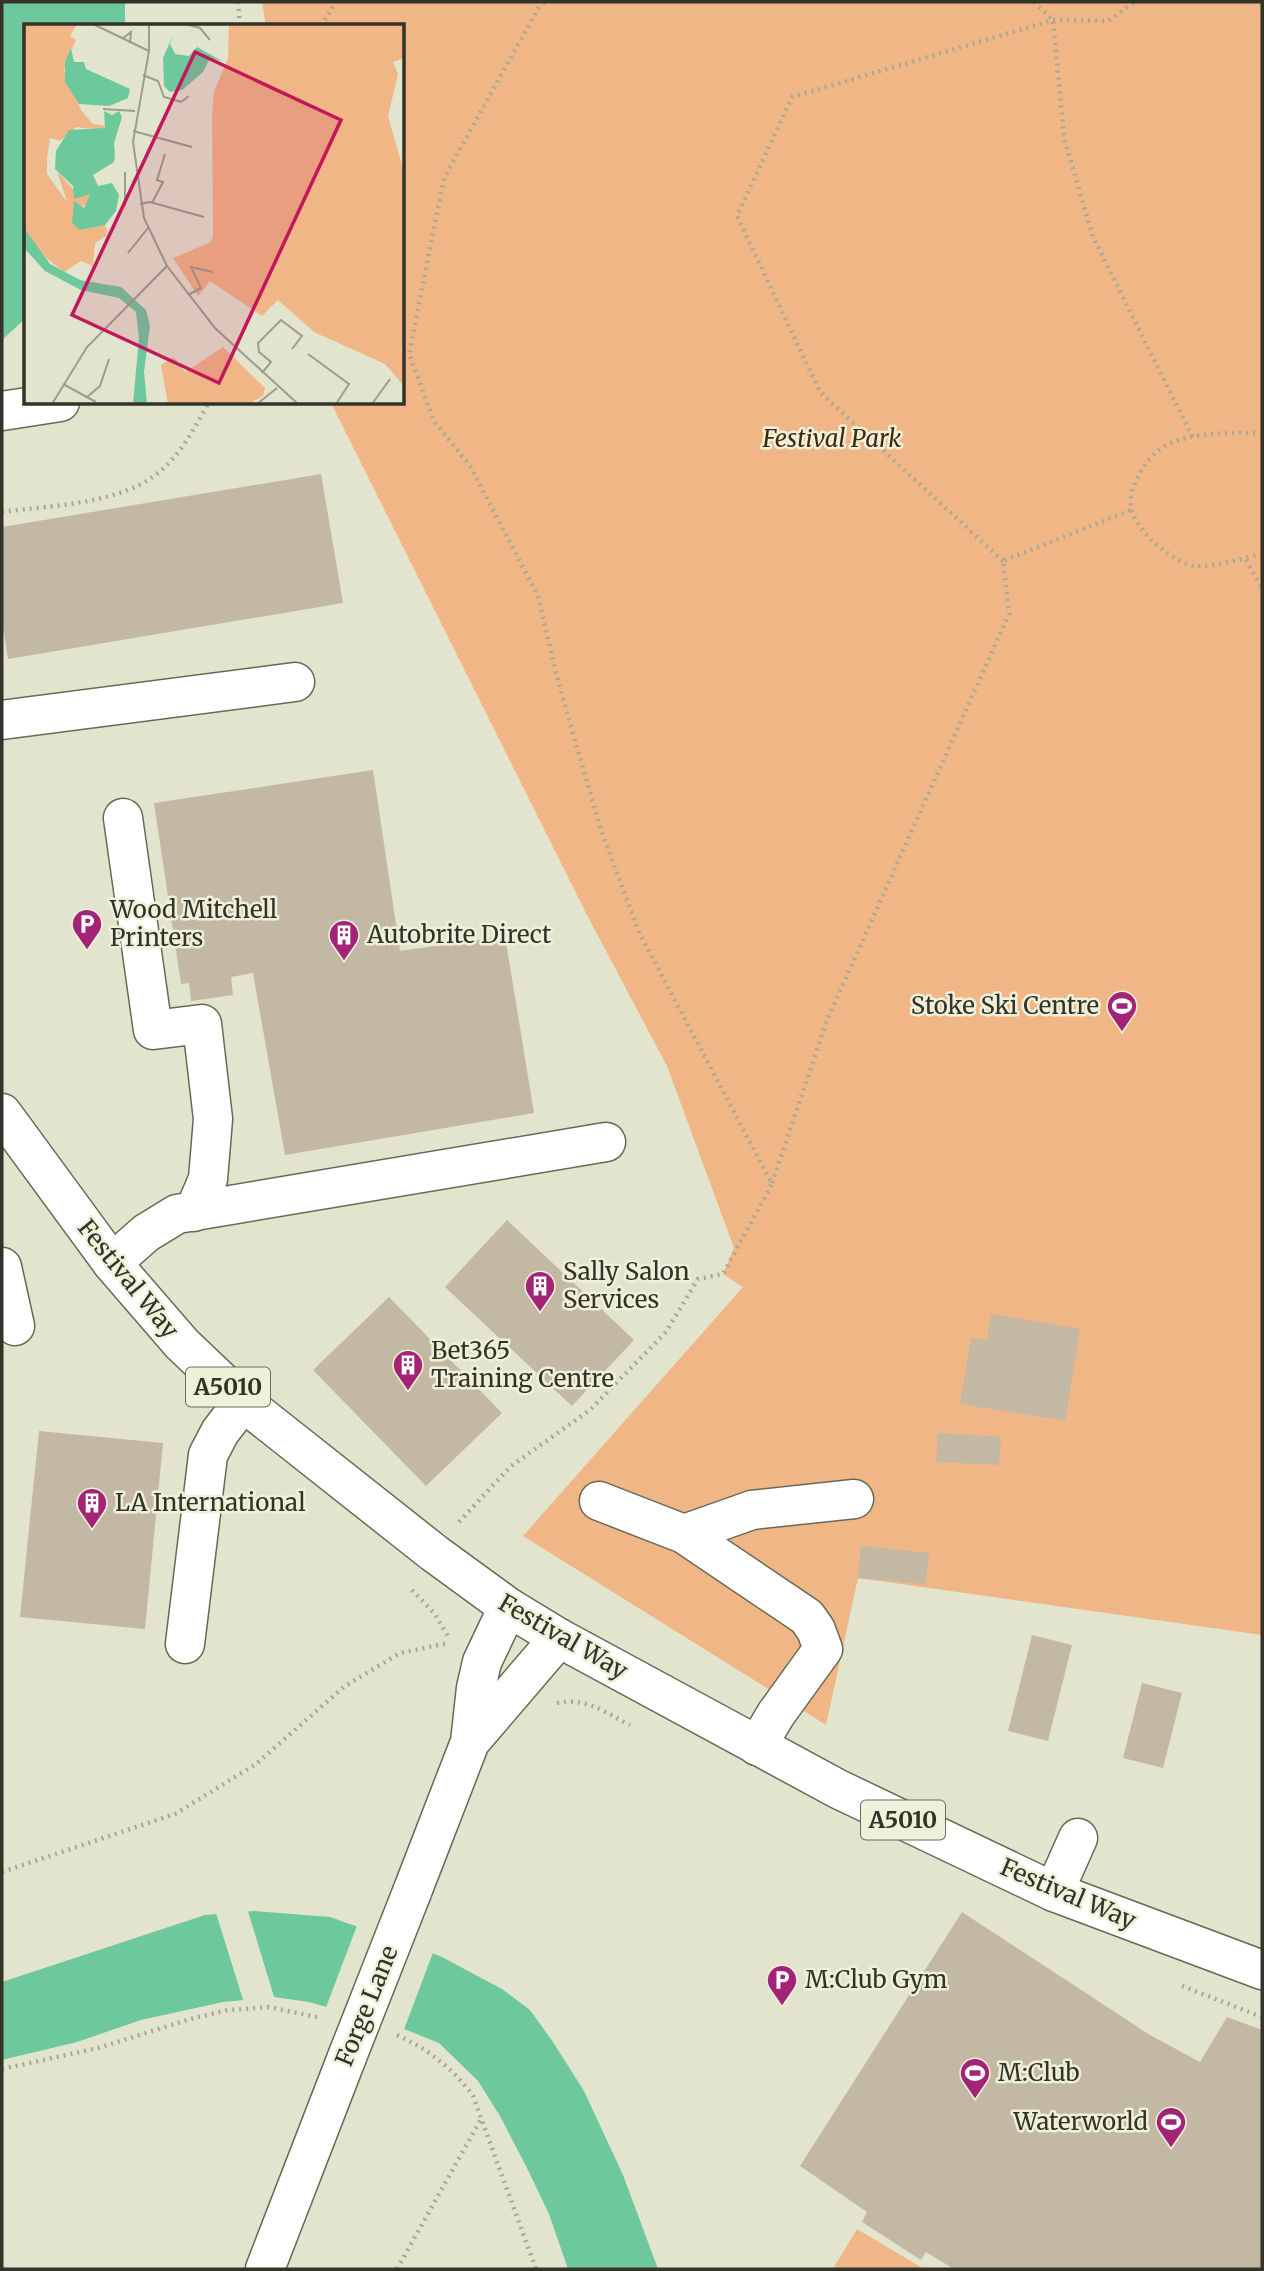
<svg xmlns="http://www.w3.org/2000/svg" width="1264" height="2271" viewBox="0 0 1264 2271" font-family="Merriweather,serif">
<rect width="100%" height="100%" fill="#e2e4cd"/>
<path fill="#f1b686" d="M262 2H1262V1635L858 1578 826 1725 523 1536 743 1287 723 1274 734 1248 667 1066 588 917 331 403 402 402V26H266Z
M857 2229 924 2269H833Z"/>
<path fill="#6dc99c" d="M2 2H125V26H26V318L2 340Z
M254 1911 330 1917 440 1956 502 1989 530 2010 553 2042 584 2091 623 2175 658 2269H568L549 2214 526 2166 500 2116 478 2081 439 2043 404 2029 309 2002 274 1997 223 2002 141 2020 77 2042 2 2060V1982L205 1915Z"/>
<path fill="#e2e4cd" d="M247 1908 275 2000 244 2003 215 1910Z
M358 1923 434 1950 403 2032 325 2010Z"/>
<path fill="#c2b8a3" d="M321 474 343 603 8 659 2 619V527Z
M373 770 400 951 505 936 534 1113 285 1155 253 973 231 977 233 995 191 1001 189 983 181 984 154 803Z
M507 1220 634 1340 572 1406 445 1287Z
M389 1297 502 1413 426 1486 313 1370Z
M991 1314 1080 1329 1065 1421 960 1404 971 1338 987 1340Z
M39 1431 163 1443 145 1629 20 1617Z
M938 1433 1001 1437 999 1465 936 1462Z
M861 1546 929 1553 925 1584 858 1578Z
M1032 1635 1072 1645 1048 1741 1008 1731Z
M1142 1683 1182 1693 1163 1768 1123 1758Z
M962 1912 1150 2035 1200 2062 1227 2017 1262 2030V2269H954L926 2252 921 2260 862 2222 867 2212 800 2166Z"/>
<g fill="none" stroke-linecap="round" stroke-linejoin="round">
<g stroke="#686955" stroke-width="41">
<path id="minor" d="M2 411 60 402
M2 720 295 682
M123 818 153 1030 202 1024 213 1119 208 1179 194 1212
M112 1263 146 1233 177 1214 606 1142
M2 1267 15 1326
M599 1501 684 1534
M185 1644 208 1455 220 1432 243 1402
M470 1742 559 1638
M757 1746 776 1714 823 1649 816 1630 807 1617 684 1534 752 1510 854 1499
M412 1892 470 1742 476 1688 482 1662 508 1607
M1054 1892 1078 1838
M265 2269 347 2057"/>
</g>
<g stroke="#686955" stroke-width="41">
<path id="major" d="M2 1113 112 1263 182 1344 243 1402 434 1553 508 1607 559 1638 838 1789 1054 1892 1262 1970"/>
</g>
<path stroke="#a7a896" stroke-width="4.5" stroke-dasharray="2 5" stroke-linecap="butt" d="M238 2 240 26
M1034 2 1053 20 1064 138 1093 237 1193 438
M321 26 336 2
M1262 433C1232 433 1195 431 1167 445 1148 454 1125 489 1132 511 1137 528 1153 542 1166 552 1173 557 1186 566 1194 566 1208 568 1249 558 1262 553
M2 512C51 505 118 505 158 473 181 455 195 427 209 402
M1246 560 1262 588
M1003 561 820 392 737 216 792 97 1053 20 1108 21 1134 2
M772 1183 827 1020 1009 614 1003 561 1131 510
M459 1522 511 1466 590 1410 666 1332 698 1279 723 1274 772 1184 639 932 601 830 559 685 538 596 470 466 434 421 409 354 444 178 539 7 545 2
M412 1590 434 1613 449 1638
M557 1703C586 1697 604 1712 630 1725
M2 1872 175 1814 256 1764 345 1686 400 1653 448 1643
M1182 1986 1262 2017
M397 2035C428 2049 454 2069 473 2096L536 2269
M2 2069 98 2048 194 2018 228 2010 269 2007 321 2018
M397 2269 481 2119"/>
<use href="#minor" stroke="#fff" stroke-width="38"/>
<use href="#major" stroke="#fff" stroke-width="38"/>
<g stroke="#686955" stroke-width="41" stroke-linecap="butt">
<path id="minor-bridge" d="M347 2057 412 1892"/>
</g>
<use href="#minor-bridge" stroke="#fff" stroke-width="38"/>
</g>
<defs>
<g id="parking-pin" transform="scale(1.575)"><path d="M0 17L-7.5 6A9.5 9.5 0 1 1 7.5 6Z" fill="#a32477" stroke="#eff1da"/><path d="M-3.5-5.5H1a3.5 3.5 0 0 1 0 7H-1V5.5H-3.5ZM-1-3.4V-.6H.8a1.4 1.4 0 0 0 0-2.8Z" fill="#fff"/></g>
<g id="building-pin" transform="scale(1.575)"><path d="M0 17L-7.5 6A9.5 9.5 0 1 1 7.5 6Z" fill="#a32477" stroke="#eff1da"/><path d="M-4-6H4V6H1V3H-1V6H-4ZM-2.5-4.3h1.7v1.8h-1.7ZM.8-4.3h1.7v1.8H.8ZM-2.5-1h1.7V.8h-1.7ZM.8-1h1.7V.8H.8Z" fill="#fff"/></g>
<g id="stadium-pin" transform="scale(1.575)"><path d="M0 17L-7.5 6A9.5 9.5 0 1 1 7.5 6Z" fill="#a32477" stroke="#eff1da"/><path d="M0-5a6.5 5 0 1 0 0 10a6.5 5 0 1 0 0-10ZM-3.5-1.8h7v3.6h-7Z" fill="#fff"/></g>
</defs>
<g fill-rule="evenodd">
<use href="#parking-pin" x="87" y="924"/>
<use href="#building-pin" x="344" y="935"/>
<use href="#stadium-pin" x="1122" y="1006"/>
<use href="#building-pin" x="540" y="1286"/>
<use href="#building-pin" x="408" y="1365"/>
<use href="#building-pin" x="92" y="1503"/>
<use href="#parking-pin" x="782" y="1980"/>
<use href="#stadium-pin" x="975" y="2073"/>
<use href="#stadium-pin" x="1171" y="2122"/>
</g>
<g text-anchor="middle" stroke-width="5" stroke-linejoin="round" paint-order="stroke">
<g fill="#eff1da" stroke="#6b6c5f" stroke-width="2">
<rect x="186" y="1367.5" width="84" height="39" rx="5"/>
<rect x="861" y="1800.5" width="84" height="39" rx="5"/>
</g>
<g font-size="23" font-weight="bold" fill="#33332a">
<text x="228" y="1395">A5010</text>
<text x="903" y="1828">A5010</text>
</g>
<g font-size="24" font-style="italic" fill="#43270d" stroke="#eff1da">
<text x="832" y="447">Festival Park</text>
</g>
<g font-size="24" fill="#33332a" stroke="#eff1da" text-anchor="start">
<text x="110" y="918">Wood Mitchell<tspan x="110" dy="28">Printers</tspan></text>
<text x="367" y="943">Autobrite Direct</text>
<text x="1099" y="1014" text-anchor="end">Stoke Ski Centre</text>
<text x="563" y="1280">Sally Salon<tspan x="563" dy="28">Services</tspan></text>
<text x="431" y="1359">Bet365<tspan x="431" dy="28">Training Centre</tspan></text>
<text x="115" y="1511">LA International</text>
<text x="805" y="1988">M:Club Gym</text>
<text x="998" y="2081">M:Club</text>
<text x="1148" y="2130" text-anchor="end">Waterworld</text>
</g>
<g font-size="24" fill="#33332a" stroke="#eff1da">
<text transform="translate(128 1279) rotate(51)" y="8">Festival Way</text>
<text transform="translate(563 1637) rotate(30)" y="8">Festival Way</text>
<text transform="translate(1068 1894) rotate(23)" y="8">Festival Way</text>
<text transform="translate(367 2006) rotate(-68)" y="8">Forge Lane</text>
</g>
</g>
<g transform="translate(24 24)">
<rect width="380" height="380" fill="#e2e4cd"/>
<path d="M0 0H53L46 12 52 16 48 24 52 26 47 24 40 46 57 86 69 100 82 102 78 106 52 103 36 117 26 114 23 135V150L43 178 33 147 54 171 66 169 65 180 54 183 56 206 81 201 83 206 82 212 71 219 69 242 57 237 40 248 15 228 0 204ZM205 0H380V34L369 38 374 50 364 92 380 148V362L361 340 290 308 254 276 238 292 186 257 174 272 149 234 187 218 189 212 188 90 190 68 204 34ZM199 323 241 364 239 372 224 380H144L137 341 150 333 161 348Z" fill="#f1b686"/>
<path d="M149 11 146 20 151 30 165 32 173 23 198 37 186 34 179 48 158 66 146 68 140 62 139 34ZM47 24 50 38H60L62 45 106 65 104 74 85 82 55 80 41 58V38ZM80 87 88 91 95 87 98 93 90 119 91 132 90 138 69 151 74 162 88 159 95 171 92 187 81 201 56 206 48 199 50 177 60 184 66 170 50 175 49 162 31 145 32 127 45 106 81 104ZM0 204 26 240 56 256 97 263 122 286 126 302 120 348 123 380H109L115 314 112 288 95 274 57 266 21 247 0 224Z" fill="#6dc99c"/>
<path fill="none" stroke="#9c9d8c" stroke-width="2" d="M69 0 125 27M125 0V27L109 118 120 194 143 242 191 304 274 380M161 0 176 4 186 16M98 15 107 8 106 19M119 51 134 57 140 73 157 78 165 72M79 85 111 87M109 107 168 123M101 148V182M128 179 139 158 133 156 141 130M116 180 126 178 180 193M104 229 124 204M164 271 177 264 167 243 189 248M284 330 325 360 312 380M238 349 247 338 235 328 234 319 257 296 278 312 268 325M39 360 72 378M63 373 76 362 85 335M28 380 63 323 143 242M233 380 253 364M348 380 366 355"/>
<path fill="#c2185b" fill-opacity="0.15" stroke="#c2185b" stroke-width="3.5" d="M171 28 317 96 195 359 48 291Z"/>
<rect width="380" height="380" fill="none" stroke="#33332a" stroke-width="3.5"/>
</g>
<rect width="1264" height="2271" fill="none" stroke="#33332a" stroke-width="7"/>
</svg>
